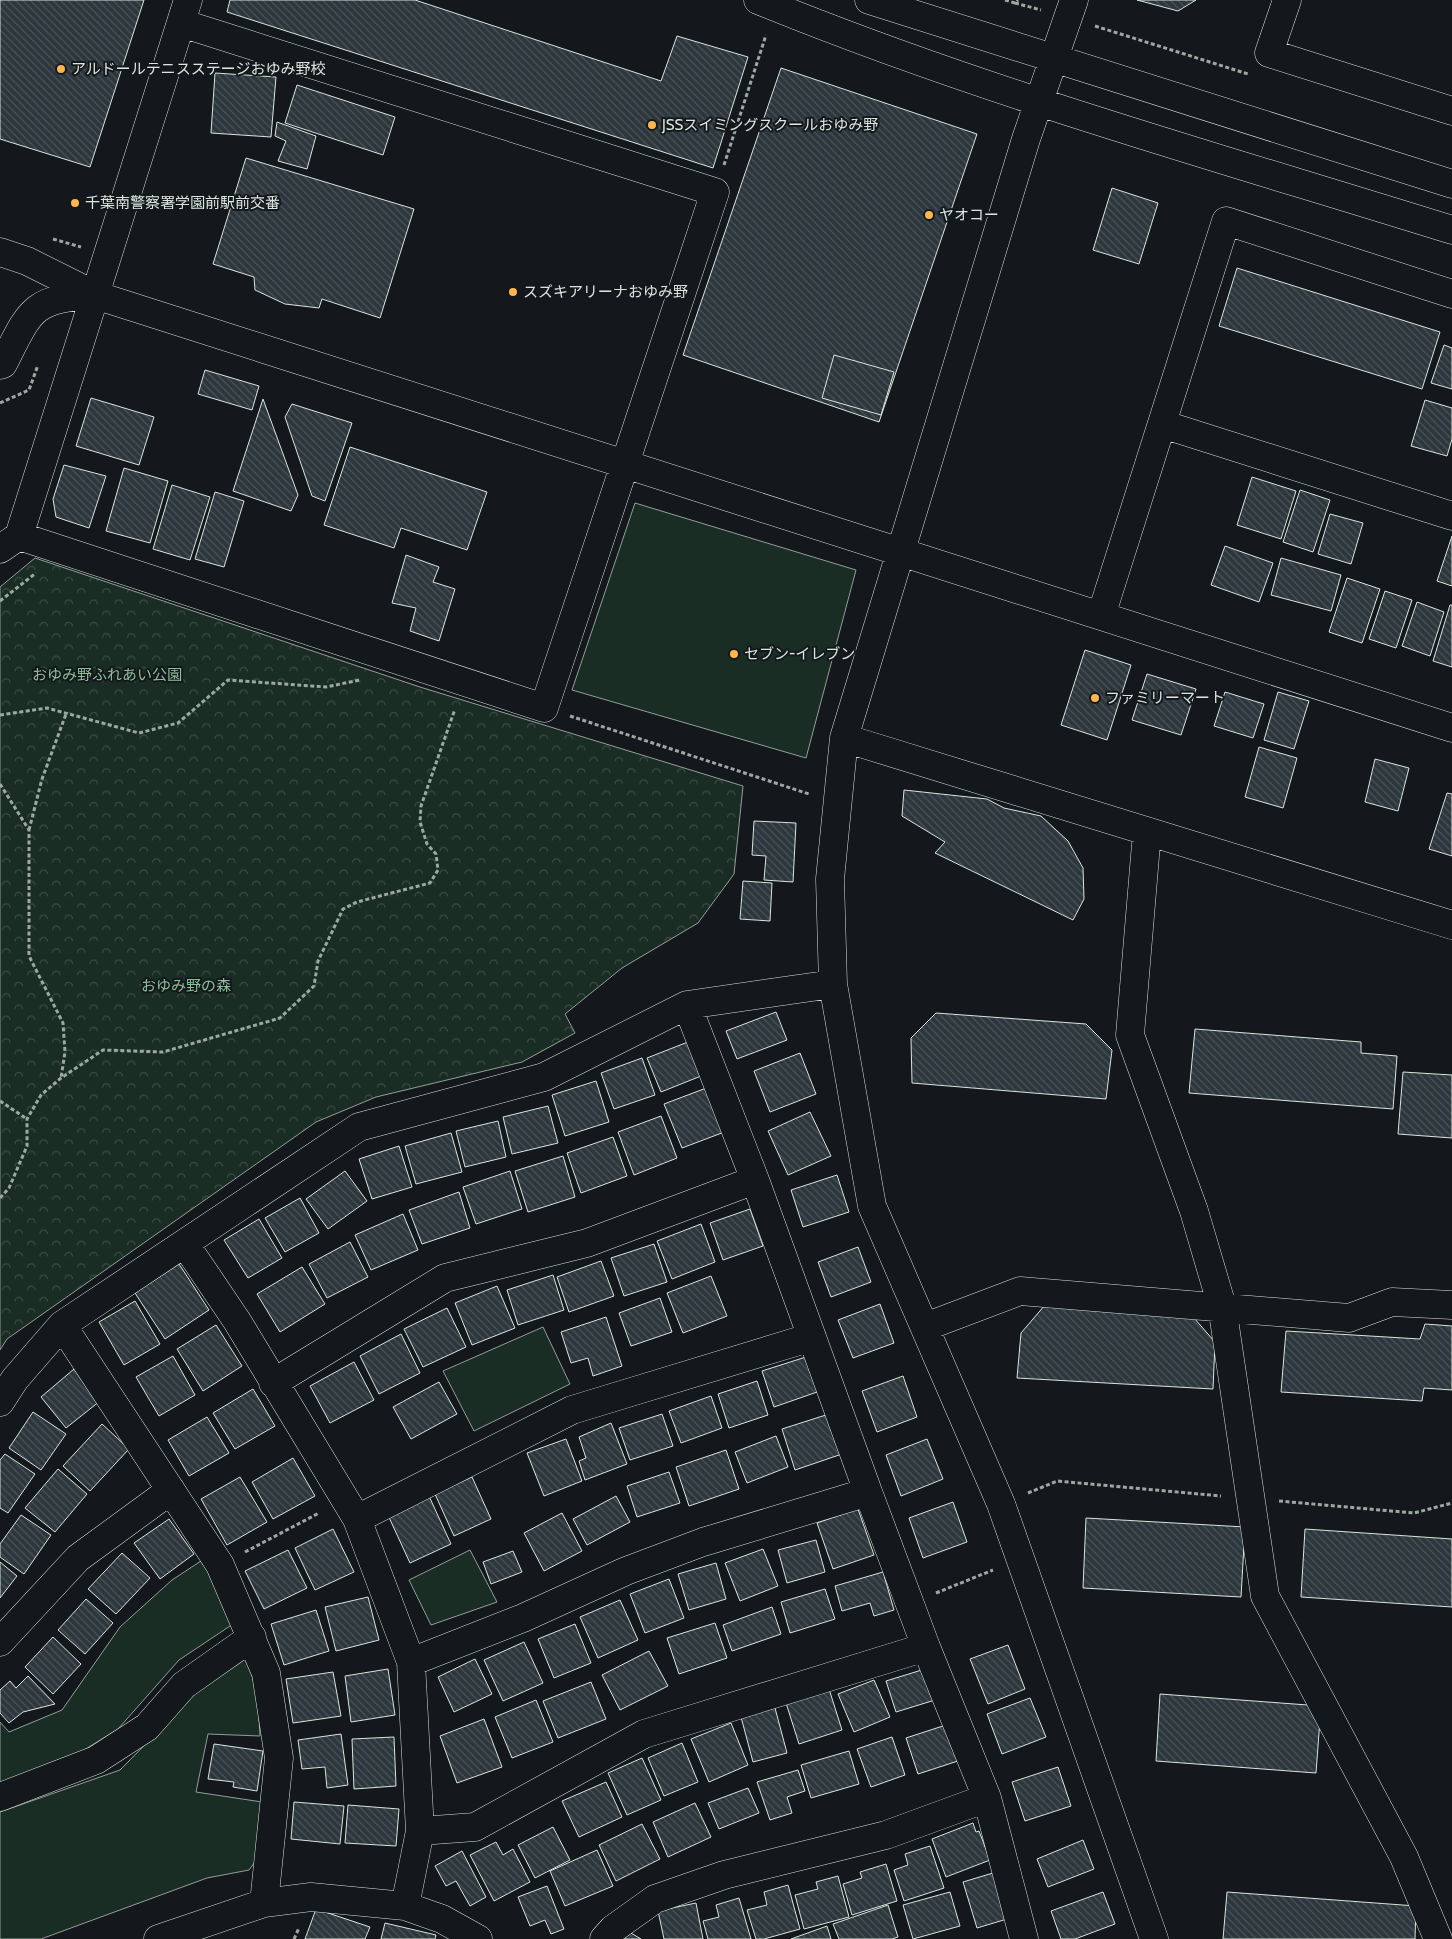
<svg xmlns="http://www.w3.org/2000/svg" width="1452" height="1939" viewBox="0 0 1452 1939" font-family="Cabin,'Noto Sans JP',sans-serif">
<defs>
<pattern id="forest-crowns" width="20" height="18" patternUnits="userSpaceOnUse" patternTransform="scale(1.25)"><rect width="20" height="18" fill="#1a2d24"/><path d="M2 6a3 3 0 1 1 6 0M12 15a3 3 0 1 1 6 0" fill="none" stroke="#3b4b43"/></pattern>
<pattern id="building-back-hatch" width="6" height="6" patternUnits="userSpaceOnUse" patternTransform="scale(1.25)"><rect width="6" height="6" fill="#2c363c"/><path d="M-1 5l2 2M0 0l6 6M5-1l2 2" fill="none" stroke="#4a5358"/></pattern>
</defs>
<rect width="100%" height="100%" fill="#14181c"/>
<path fill="#1a2d24" stroke="#939e99" d="M635 503 856 570 806 758 572 690Z
M543 1327 570 1384 474 1431 443 1371Z
M470 1550 497 1602 431 1625 409 1580Z
M204 1559 236 1622 179 1660 118 1729 81 1752 0 1783V1722L9 1732 62 1710 120 1627 172 1580Z
M235 1656 248 1658 258 1701 260 1736 208 1734 196 1792 262 1802 258 1858 249 1870 207 1878 41 1939H0V1812L120 1770 200 1689Z"/>
<path fill="url(#forest-crowns)" stroke="#939e99" d="M35 558 420 687 743 786 734 874 698 923 622 968 565 1014 575 1033 522 1062 376 1097 316 1122 7 1339 0 1350V587Z"/>
<path fill="url(#building-back-hatch)" stroke="#d8e6dc" d="M0 0H144L90 167 0 139Z
M230 0H415L661 81 677 36 748 57 713 168 227 12Z
M1137 0H1196L1178 11Z
M781 68 977 134 879 422 683 355Z
M215 73 276 77 271 137 211 133Z
M297 85 395 117 383 155 285 123Z
M277 122 316 136 307 169 278 161 286 141 275 136Z
M246 158 414 209 380 318 322 299 319 308 285 304 255 290 254 277 213 264Z
M1112 188 1158 203 1139 264 1093 250Z
M1237 268 1440 332 1422 389 1219 326Z
M1444 345 1452 348V389L1431 383Z
M834 355 894 372 881 415 822 398Z
M205 370 259 386 252 410 198 394Z
M91 398 154 417 139 465 76 446Z
M263 399 298 495 291 511 233 491Z
M1425 400 1452 408V439L1447 456 1411 446Z
M292 404 352 423 325 501 312 496 285 417Z
M350 447 487 492 467 550 401 528 394 548 324 525Z
M64 465 106 476 89 528 56 517 53 499Z
M124 468 168 481 150 543 106 531Z
M1252 477 1296 491 1281 539 1237 525Z
M172 485 210 497 190 560 153 549Z
M1300 490 1330 500 1313 552 1283 542Z
M215 492 244 501 224 567 195 559Z
M1330 514 1363 523 1351 564 1318 554Z
M1452 536V586L1437 581Z
M1225 546 1273 563 1259 602 1211 585Z
M406 555 439 567 433 582 455 589 439 641 410 631 416 608 392 603Z
M1281 558 1341 575 1331 611 1271 595Z
M1347 578 1380 589 1362 643 1329 632Z
M1385 591 1412 600 1396 648 1369 639Z
M1417 602 1444 612 1430 656 1402 646Z
M1450 605H1452V667L1433 661Z
M1085 650 1131 665 1107 740 1061 725Z
M1147 674 1196 689 1181 735 1132 720Z
M1225 692 1264 704 1253 738 1214 726Z
M1278 692 1309 701 1294 749 1264 740Z
M1259 747 1297 758 1283 808 1245 797Z
M1375 759 1409 768 1398 811 1365 802Z
M904 790 987 799 1004 808 1041 816 1068 841 1083 868 1084 899 1073 920 935 853 945 842 902 816Z
M1447 793 1452 794V856L1429 849Z
M754 821 796 823 793 882 764 880 766 856 752 855Z
M743 881 772 883 770 921 740 919Z
M776 1012 787 1040 737 1059 726 1031Z
M936 1013 1086 1024 1112 1050 1106 1099 912 1083 911 1038Z
M1195 1029 1361 1042V1053L1397 1056 1393 1109 1189 1093Z
M693 1040 706 1074 661 1092 647 1058Z
M800 1053 816 1094 770 1112 754 1071Z
M642 1058 655 1095 614 1109 601 1073Z
M1403 1072 1452 1075V1138L1398 1134Z
M596 1081 609 1122 565 1136 552 1095Z
M709 1087 727 1131 682 1148 664 1104Z
M548 1106 558 1143 512 1154 503 1117Z
M810 1112 831 1156 788 1175 768 1131Z
M661 1116 677 1158 634 1175 618 1132Z
M498 1121 506 1157 465 1167 456 1131Z
M451 1133 462 1172 416 1184 405 1146Z
M613 1137 627 1176 581 1193 567 1153Z
M399 1146 412 1187 372 1199 359 1159Z
M563 1156 575 1197 528 1212 515 1171Z
M345 1171 367 1201 328 1229 306 1199Z
M510 1171 522 1209 476 1224 463 1187Z
M837 1175 849 1212 803 1227 791 1190Z
M459 1192 470 1228 422 1244 409 1210Z
M300 1198 319 1233 285 1252 265 1218Z
M750 1209 763 1246 723 1260 710 1223Z
M403 1214 418 1250 371 1270 355 1235Z
M259 1219 282 1258 248 1278 224 1240Z
M701 1224 715 1262 672 1279 657 1241Z
M350 1242 368 1277 327 1298 309 1264Z
M654 1244 667 1282 624 1296 611 1258Z
M858 1247 871 1282 831 1297 818 1262Z
M601 1261 614 1296 569 1312 557 1277Z
M179 1264 209 1310 165 1339 135 1293Z
M302 1267 325 1304 280 1332 257 1294Z
M553 1275 564 1310 518 1325 507 1290Z
M711 1276 727 1316 683 1333 667 1293Z
M497 1286 515 1328 472 1345 455 1303Z
M660 1298 672 1332 631 1346 619 1313Z
M135 1301 160 1344 124 1365 99 1322Z
M880 1304 894 1343 853 1358 838 1320Z
M1045 1305 1194 1318 1215 1342 1213 1389 1017 1378 1021 1333Z
M447 1308 466 1347 423 1367 404 1329Z
M606 1317 622 1366 593 1376 588 1358 571 1363 561 1332Z
M1425 1324 1452 1326V1390L1424 1388 1422 1401 1281 1392 1286 1331 1420 1339Z
M216 1325 242 1366 203 1391 177 1349Z
M401 1334 420 1373 379 1394 360 1356Z
M173 1356 195 1395 159 1416 136 1377Z
M809 1356 820 1391 774 1407 762 1371Z
M354 1362 374 1400 330 1423 310 1386Z
M74 1369 100 1401 66 1428 41 1397Z
M903 1376 917 1417 877 1432 862 1391Z
M757 1381 768 1415 729 1428 718 1394Z
M439 1382 457 1414 411 1439 393 1407Z
M253 1389 275 1426 235 1449 213 1413Z
M711 1396 722 1428 681 1443 669 1411Z
M33 1412 66 1434 41 1470 9 1448Z
M662 1414 673 1446 630 1460 619 1428Z
M829 1414 842 1454 795 1470 782 1429Z
M207 1417 229 1453 189 1476 168 1440Z
M611 1423 627 1464 585 1480 579 1461 586 1458 579 1437Z
M102 1424 129 1449 90 1491 63 1466Z
M776 1436 788 1467 747 1483 735 1452Z
M566 1439 582 1481 544 1496 527 1453Z
M927 1439 943 1479 901 1496 886 1455Z
M726 1450 739 1489 689 1506 676 1467Z
M5 1454 35 1474 8 1513 0 1508V1460Z
M293 1458 315 1496 273 1519 252 1482Z
M58 1469 87 1494 55 1532 25 1508Z
M669 1472 680 1503 637 1517 627 1486Z
M240 1477 267 1522 227 1545 201 1499Z
M472 1477 491 1519 454 1536 435 1494Z
M428 1494 451 1544 410 1563 387 1513Z
M616 1496 630 1522 587 1545 573 1519Z
M953 1502 967 1542 923 1558 909 1518Z
M858 1509 874 1555 833 1569 817 1523Z
M562 1513 582 1551 544 1571 524 1533Z
M21 1515 51 1535 24 1574 0 1557V1544Z
M1086 1518 1245 1527 1241 1597 1083 1588Z
M169 1519 194 1554 160 1579 134 1543Z
M333 1529 354 1572 315 1590 295 1548Z
M1305 1529 1452 1539V1607L1301 1597Z
M816 1540 825 1572 787 1583 778 1550Z
M763 1549 778 1586 740 1601 725 1563Z
M288 1550 307 1588 264 1609 245 1571Z
M513 1551 522 1572 491 1584 483 1562Z
M122 1553 150 1578 116 1614 88 1589Z
M0 1562 17 1576 0 1598Z
M716 1563 726 1599 689 1610 678 1574Z
M883 1572 894 1610 874 1616 870 1603 842 1611 835 1586Z
M669 1579 684 1618 645 1633 630 1594Z
M825 1589 835 1619 790 1633 781 1602Z
M368 1597 379 1640 336 1651 325 1607Z
M86 1599 113 1623 85 1654 58 1630Z
M620 1600 638 1640 598 1658 580 1617Z
M772 1607 781 1634 732 1651 723 1625Z
M316 1610 329 1651 284 1665 271 1624Z
M715 1623 727 1658 679 1674 667 1638Z
M575 1624 591 1663 554 1678 538 1639Z
M53 1637 81 1664 53 1694 25 1667Z
M524 1642 543 1683 503 1701 484 1660Z
M1008 1645 1025 1689 988 1704 970 1659Z
M649 1651 668 1686 620 1710 602 1675Z
M475 1659 492 1694 454 1712 438 1677Z
M388 1669 395 1715 351 1722 345 1676Z
M925 1669 935 1700 896 1712 886 1681Z
M333 1672 341 1716 293 1723 286 1679Z
M28 1676 55 1704 23 1712 9 1723 0 1713V1690L10 1681 16 1688Z
M874 1680 890 1717 854 1732 838 1694Z
M591 1682 606 1719 558 1738 543 1701Z
M829 1689 842 1730 799 1744 786 1703Z
M1160 1694 1321 1706 1316 1773 1156 1761Z
M1030 1698 1046 1737 1002 1754 987 1714Z
M536 1700 553 1742 512 1758 495 1717Z
M775 1708 787 1753 753 1762 741 1717Z
M484 1719 502 1767 457 1783 440 1736Z
M731 1723 748 1765 709 1782 691 1739Z
M949 1724 961 1760 918 1774 906 1738Z
M341 1734 348 1785 327 1788 325 1767 302 1769 298 1740Z
M394 1737 396 1786 354 1789 352 1739Z
M892 1737 905 1775 871 1787 857 1749Z
M682 1743 698 1782 664 1796 648 1758Z
M214 1744 263 1751 257 1791 233 1787 234 1782 208 1779Z
M849 1751 859 1784 811 1798 801 1765Z
M642 1758 661 1800 627 1815 608 1773Z
M1058 1767 1071 1806 1025 1821 1012 1782Z
M798 1770 805 1791 787 1797 792 1813 770 1820 757 1782Z
M606 1782 622 1817 579 1837 562 1801Z
M748 1788 759 1813 719 1829 708 1803Z
M294 1802 344 1806 340 1844 291 1839Z
M695 1803 711 1837 668 1857 653 1822Z
M348 1805 399 1809 396 1846 345 1843Z
M973 1823 976 1832 979 1831 990 1860 946 1877 932 1839Z
M642 1824 660 1859 616 1881 599 1845Z
M553 1827 570 1860 535 1878 518 1845Z
M1083 1840 1094 1869 1048 1887 1037 1859Z
M496 1842 503 1855 513 1849 530 1882 494 1901 470 1855Z
M930 1846 944 1888 904 1901 894 1870 908 1865 905 1854Z
M597 1850 613 1886 565 1906 550 1871Z
M462 1851 486 1897 470 1906 456 1881 446 1886 435 1866Z
M886 1864 897 1901 852 1915 843 1884 862 1878 860 1872Z
M1003 1870 1017 1916 977 1928 963 1882Z
M838 1876 849 1917 804 1929 795 1895 818 1889 816 1882Z
M788 1885 800 1929 764 1939H756L747 1910 767 1905 764 1892Z
M547 1886 564 1929 551 1934 545 1920 530 1926 518 1897Z
M950 1892 960 1926 913 1939 903 1905Z
M1103 1892 1115 1924 1075 1939H1061L1051 1911Z
M1227 1892 1416 1906 1415 1939H1223Z
M739 1898 751 1939H708L703 1921 719 1917 716 1905Z
M696 1903 703 1939H664L658 1911Z
M888 1905 898 1937 892 1939H839L833 1924Z
M316 1909 370 1927 365 1939H305Z
M385 1923 436 1935 435 1939H381Z
M827 1926 831 1939H791Z
M624 1929 641 1939H618Z"/>
<g fill="none" stroke-linecap="round" stroke-linejoin="round">
<g stroke="#d8e6dc" stroke-width="29">
<path id="minor" d="M758 0C983 92 1221 158 1452 230
M869 0 1452 184
M1074 0 1026 139 844 738 830 879 833 984 872 1206 1001 1504 1154 1939
M1287 0 1269 53 1452 111
M0 252 27 261 95 295 1452 728
M0 365 3 364C30 311 31 298 95 295
M1162 424 1452 516
M19 536 544 708 715 192 181 23
M0 549 19 536 188 0
M1101 616 1226 221 1452 294
M844 738 1452 925
M1147 832 1130 1035 1194 1211 1222 1306 1265 1596 1404 1857 1438 1939
M185 1244 237 1321 357 1519 411 1662 420 1831 405 1906
M62 1325 220 1565 266 1673 279 1758 264 1903
M925 1327 1020 1291 1349 1318 1392 1302 1452 1305
M273 1383 445 1278 587 1243 755 1180
M0 1402 15 1379 62 1325 359 1127 544 1077 687 1005 833 984
M357 1519 572 1410 812 1337
M0 1642 78 1558 171 1490
M926 1647 987 1798 1024 1939
M411 1662 523 1618 626 1571 703 1542 868 1492 755 1180 687 1005
M0 1797 96 1760 147 1727 184 1685 252 1637
M420 1831 475 1827 644 1734 926 1647 868 1492
M158 1939 264 1903 311 1897 405 1906 442 1919 478 1939
M604 1939 613 1929 655 1899 724 1875 886 1835 987 1798"/>
</g>
<path stroke="#9da8a2" stroke-width="3" stroke-dasharray="4 2.5" stroke-linecap="butt" d="M1005 0 1015 3 1018 0
M1015 3 1041 10
M1095 26 1248 74
M724 165 766 35
M53 239 81 247
M0 403 29 390 38 365
M0 601 36 573
M0 715 47 708 139 733 178 723 228 680 326 687 360 680
M570 716 809 794
M0 784 29 830V956L63 1023 65 1052 61 1078
M29 830 42 779 66 714
M0 1101 27 1119
M0 1198 9 1188 27 1146V1119L41 1095 61 1078 103 1050 163 1052 280 1018 314 986 318 961 343 909 357 902 430 883 438 870 436 854 427 844 420 822 421 806 455 709
M1028 1493 1057 1481 1221 1496
M1279 1501 1414 1513 1452 1503
M245 1552 319 1513
M936 1593 993 1570
M294 1939 299 1928"/>
<use href="#minor" stroke="#14181c" stroke-width="28"/>
</g>
<g fill="#ffb74d" stroke="#14181c" stroke-width="2">
<circle cx="61" cy="69" r="5"/>
<circle cx="652" cy="125" r="5"/>
<circle cx="75" cy="203" r="5"/>
<circle cx="929" cy="215" r="5"/>
<circle cx="513" cy="292" r="5"/>
<circle cx="734" cy="654" r="5"/>
<circle cx="1095" cy="698" r="5"/>
</g>
<g text-anchor="middle" stroke-width="4" stroke-linejoin="round" paint-order="stroke">
<g font-size="15" fill="#d8e6dc" stroke="#14181c" text-anchor="start">
<text x="71" y="74">アルドールテニスステージおゆみ野校</text>
<text x="662" y="130">JSSスイミングスクールおゆみ野</text>
<text x="85" y="208">千葉南警察署学園前駅前交番</text>
<text x="939" y="220">ヤオコー</text>
<text x="523" y="297">スズキアリーナおゆみ野</text>
<text x="744" y="659">セブン-イレブン</text>
<text x="1105" y="703">ファミリーマート</text>
</g>
<g font-size="15" fill="#8ac095" stroke="#14181c">
<text x="107" y="680">おゆみ野ふれあい公園</text>
<text x="186" y="991">おゆみ野の森</text>
</g>
</g>
</svg>
